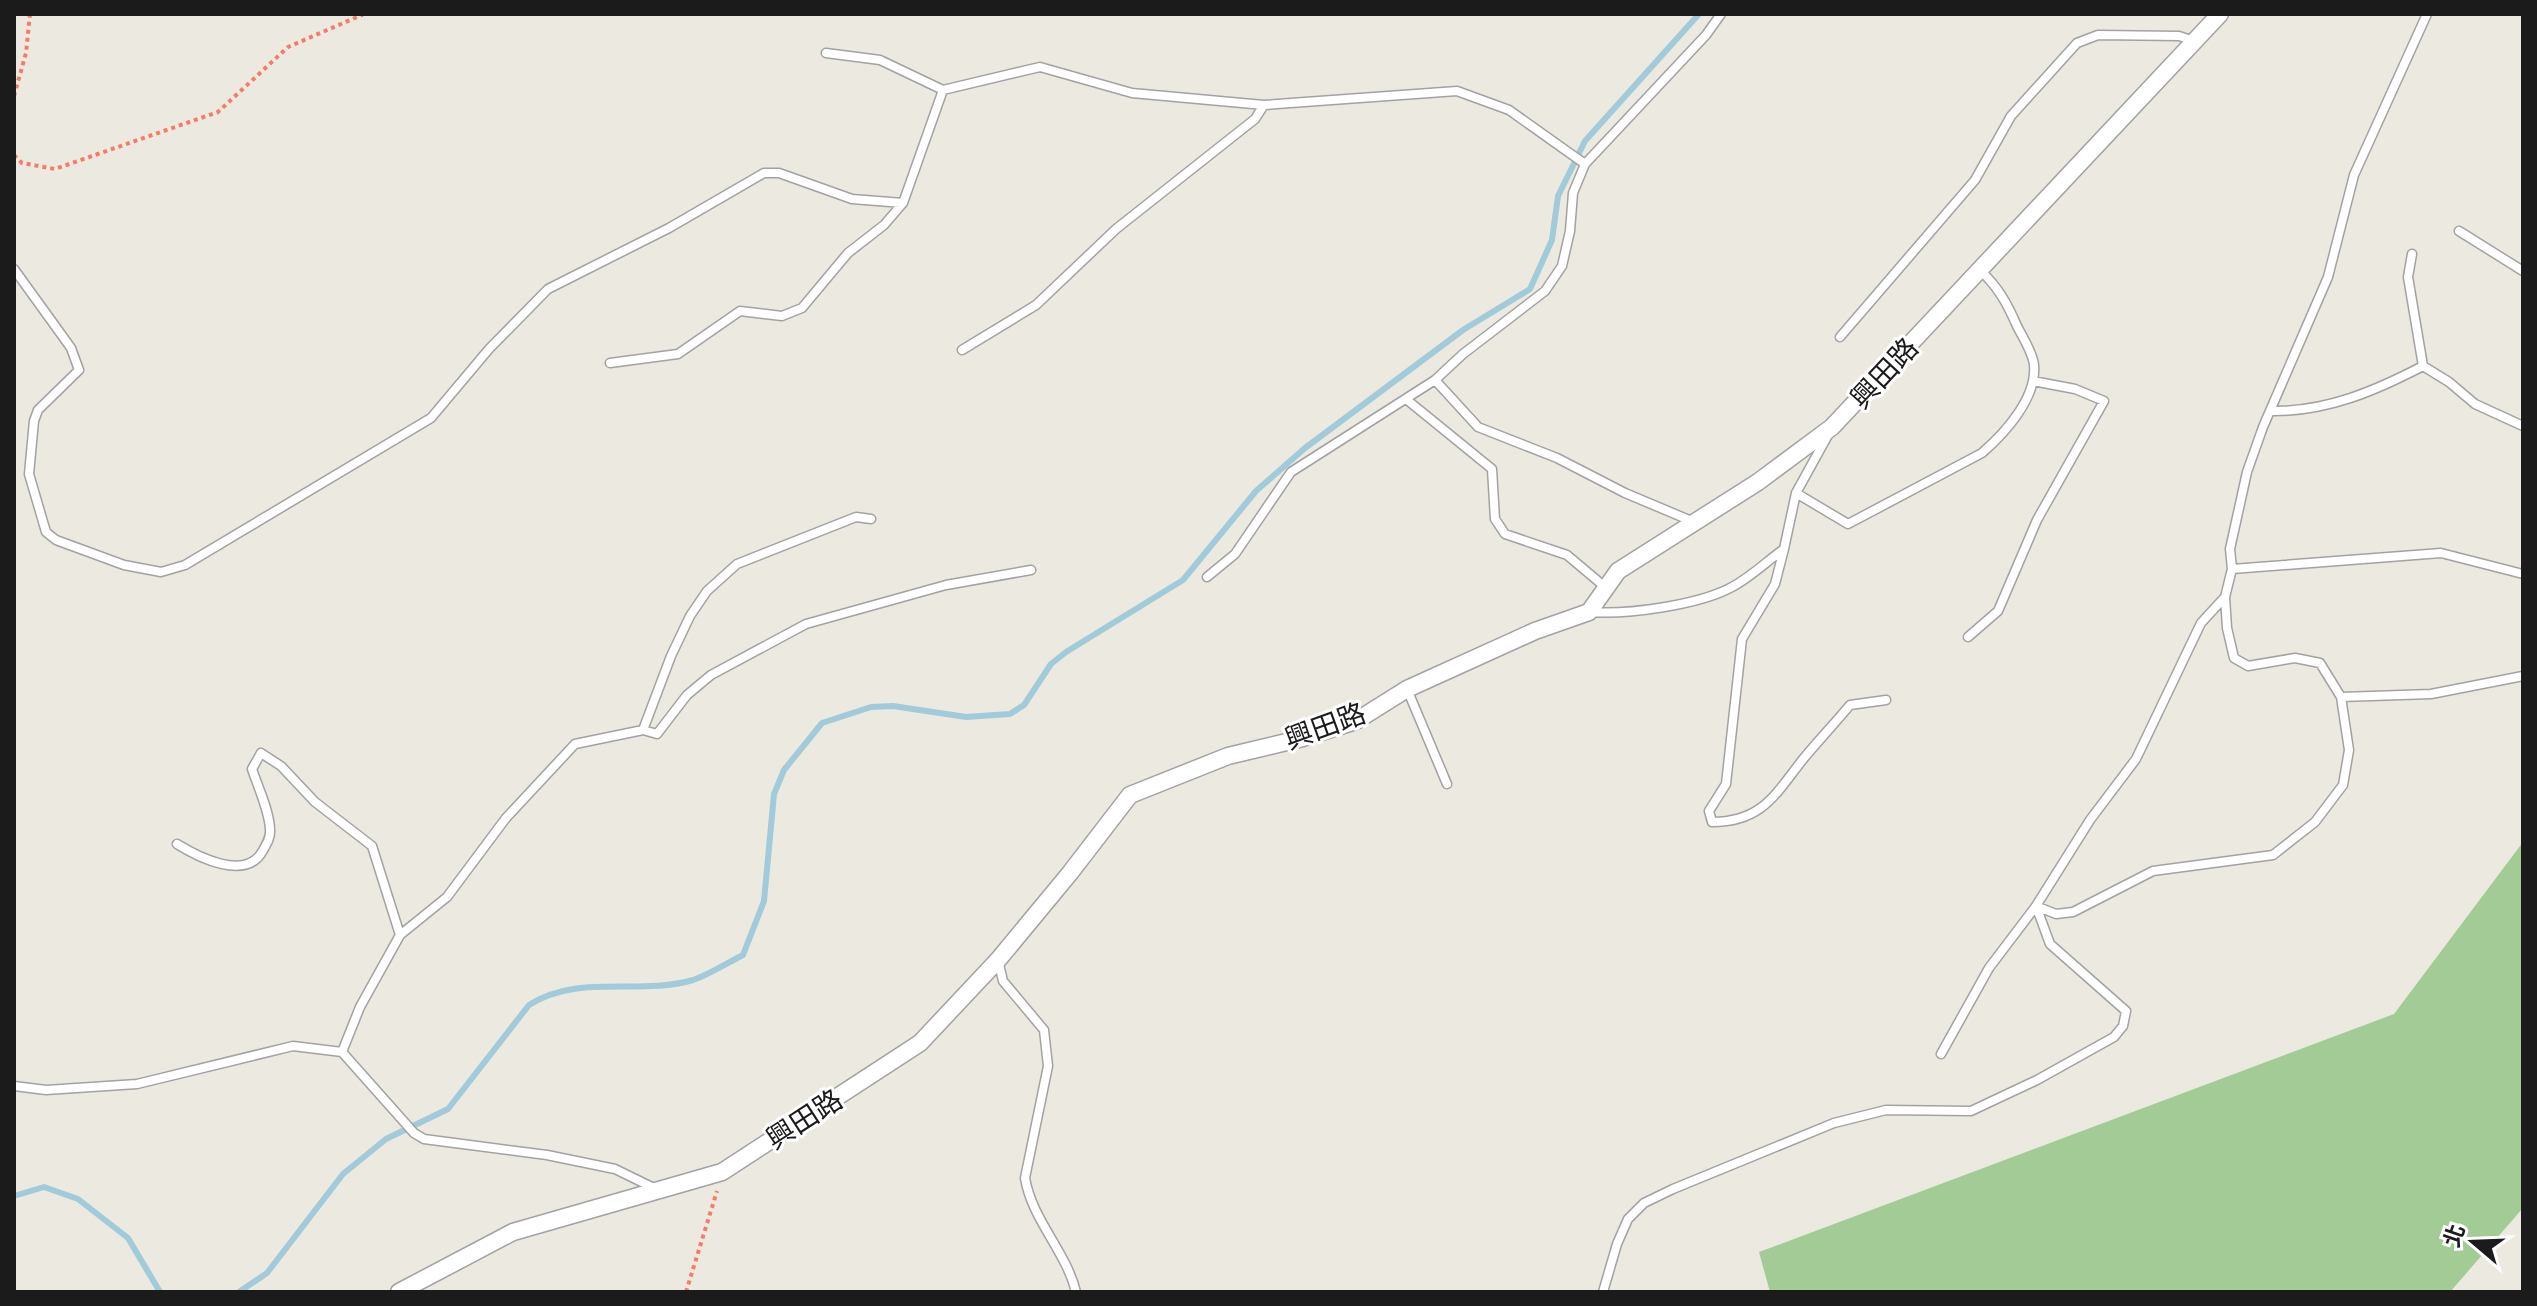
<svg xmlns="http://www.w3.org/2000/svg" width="2537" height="1306" viewBox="0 0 2537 1306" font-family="Jost,'Noto Sans TC',sans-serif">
<rect width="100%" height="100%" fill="#ece9e0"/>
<path fill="#a3cb95" d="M2523 842V1208L2450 1292H1770L1759 1252 2394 1014Z"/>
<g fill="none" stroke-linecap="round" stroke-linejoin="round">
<path stroke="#a1cada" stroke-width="6" d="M14 1196 44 1187 78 1199 128 1238 160 1292
M239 1292 267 1273 343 1174 386 1139 448 1109 529 1005C579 973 638 996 693 980 710 974 727 963 743 955L764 901 774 794 784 770 822 723 871 707 893 706 966 717 1010 714 1024 705 1051 664 1066 652 1183 580 1256 491 1305 448 1463 330 1530 289 1552 240 1558 196 1585 141 1699 14"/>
<g stroke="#a2a2a2" stroke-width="11">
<path id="service" d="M826 53 880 60 943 90 903 203
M943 90 1040 67 1132 93 1264 105 1255 119 1116 229 1036 305 962 350
M1264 105 1457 91 1509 110 1585 164
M2459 231 2523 271
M14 269 71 348 79 370 38 410 34 421 29 474 46 532 56 540 124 565 161 572 185 565 431 418 489 349 548 289 669 228 764 173H779L852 199 903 203 884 225 848 253 802 308 782 316 740 311 678 354 610 363
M1840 337 1975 180 2011 116 2077 43 2098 35 2179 36 2194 41
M2423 366 2449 382 2475 404 2523 426
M1406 399 1492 469 1495 519 1505 534 1567 555 1605 587
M2271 411C2326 412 2375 391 2423 366L2408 277 2412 254
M1796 493 1848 524 1982 453C2005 433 2037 398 2034 365 2033 353 2023 338 2017 326 2007 303 1998 287 1980 270
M1694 522 1625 493 1557 458 1478 427 1435 380 1463 354 1545 291 1562 266 1570 231 1573 193 1585 164 1706 35 1721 14
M1784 549 1796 493 1828 435
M2232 569 2441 553 2523 574
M1207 577 1235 554 1291 472 1435 380
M1590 612C1627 615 1699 605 1732 587 1751 577 1767 561 1784 549L1775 584 1742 639 1726 784 1709 811 1712 822C1763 822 1776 793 1804 758 1819 740 1835 723 1850 705L1886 700
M1968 637 1998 611 2037 520 2104 401 2075 389 2033 381
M1407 689 1447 784
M2341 697 2431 694 2523 676
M643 730 657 734 687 695 711 675 806 624 946 585 1031 570
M400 935 447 897 506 818 575 744 643 730 671 656 690 616 707 591 737 564 856 517 871 519
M998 960 1003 981 1044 1030 1048 1066 1025 1178C1032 1220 1066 1251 1076 1292
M342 1052 414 1133 424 1139 547 1155 615 1169 656 1189
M1941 1054 1989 968 2036 906 2056 914 2073 912 2153 871 2273 855 2315 822 2343 785 2349 750 2341 697 2320 663 2295 658 2248 666 2234 658 2227 628 2225 597
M14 1086 46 1090 137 1084 293 1046 342 1052 360 1007 400 935 372 846 315 802 281 766 261 753 252 769C258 787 269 810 270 829 271 838 266 845 262 852 245 881 198 857 177 844
M1603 1292 1617 1244 1628 1219 1644 1203 1673 1189 1834 1123 1886 1110 1971 1111 2037 1080 2114 1037 2123 1026 2126 1011 2050 944 2036 906 2090 820 2136 759 2201 623 2225 597 2232 569 2230 549 2247 472 2263 427 2328 277 2354 175 2427 14"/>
</g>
<g stroke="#a2a2a2" stroke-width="19">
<path id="minor" d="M399 1292 513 1232 722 1172 920 1043 998 960 1070 873 1130 795 1228 756 1303 738 1356 721 1407 689 1535 631 1589 612 1618 571 1758 482 1832 427 2220 14"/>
</g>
<path stroke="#f67c67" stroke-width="4" stroke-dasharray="4 4" stroke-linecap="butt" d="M14 96 26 53 30 14
M14 155 22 163 55 169 218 112 288 47 364 14
M686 1292 717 1191"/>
<use href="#service" stroke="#fff" stroke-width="8"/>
<use href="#minor" stroke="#fff" stroke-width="16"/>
</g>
<g text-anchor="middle" stroke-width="6" stroke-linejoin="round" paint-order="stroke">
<g font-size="28" fill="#1b1b1b" stroke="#fff">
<text transform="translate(1884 373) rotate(-47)" y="10">興田路</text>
<text transform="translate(1325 726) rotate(-20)" y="10">興田路</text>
<text transform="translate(804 1119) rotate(-33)" y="10">興田路</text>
</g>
</g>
<rect width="2537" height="1306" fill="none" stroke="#1b1b1b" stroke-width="32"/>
<g transform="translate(2473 1242) rotate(289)" stroke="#ffffff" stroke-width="6" paint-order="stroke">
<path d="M0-6L14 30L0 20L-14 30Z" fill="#1b1b1b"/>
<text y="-12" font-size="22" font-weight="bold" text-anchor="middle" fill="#1b1b1b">北</text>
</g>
</svg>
